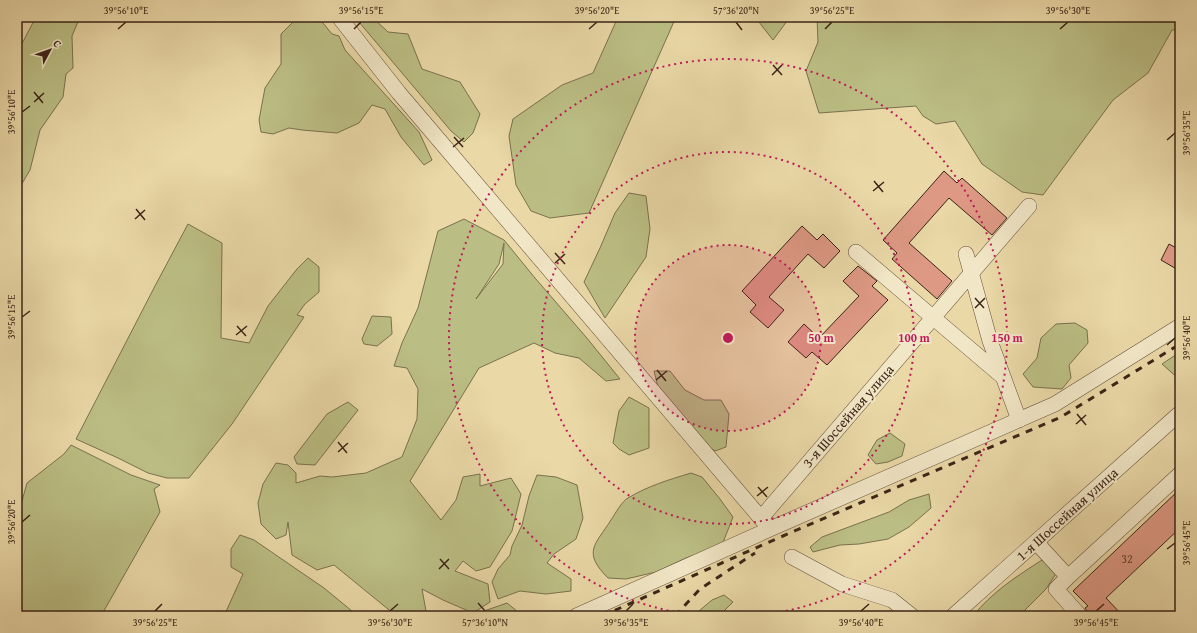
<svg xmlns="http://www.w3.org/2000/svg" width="1197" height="633" viewBox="0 0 1197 633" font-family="'Gentium Book Plus',serif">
<rect width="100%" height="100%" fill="#ead8a7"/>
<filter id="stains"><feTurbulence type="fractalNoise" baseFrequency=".005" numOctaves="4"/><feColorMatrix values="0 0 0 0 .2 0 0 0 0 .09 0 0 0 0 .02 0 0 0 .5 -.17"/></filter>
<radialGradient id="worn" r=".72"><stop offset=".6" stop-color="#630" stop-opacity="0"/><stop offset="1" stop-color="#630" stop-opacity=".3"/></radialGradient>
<path fill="#bbbe84" stroke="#7a714e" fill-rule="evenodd" d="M36 17H80L72 36 73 68 66 74 63 97 40 130 30 170 17 192V53Z
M318 17 332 34 339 36 345 50 419 132 432 160 424 165 401 137 385 109 372 105 359 123 337 133 302 130 289 128 273 134 261 132 259 120 265 88 281 64V34L297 18Z
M365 17H372L388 32 408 34 422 69 460 82 480 114 473 133 464 142 451 131 359 22Z
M618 17H676L589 213 550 218 531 211 516 185 509 136 513 119 562 85 593 73Z
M755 17H790L773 40Z
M817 17H1180V29L1172 30 1148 73 1113 100 1043 195 1022 192 982 164 955 121 936 124 923 116 916 106 819 113 806 71 818 42Z
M629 193 646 196 650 229 646 257 605 318 584 282 600 248 615 213Z
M464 219 504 240 535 278 586 337 620 379 606 381 579 358 555 353 534 343 479 368 410 481 441 520 456 500 463 477 480 474V486L511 478 521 494 512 531 490 567 476 571 463 561 455 571 488 584 490 602 473 613 443 600 422 589 426 611 394 614 334 565 317 570 292 555 288 522 286 535 276 539 261 524 258 503 263 484 276 463 288 465 296 473V483L320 476 332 477 366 473 402 457 417 419 418 389 407 368 394 366 402 343 418 308 438 231ZM504 243 503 264 476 299 499 264Z
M188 224 222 243 221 338 249 343 268 306 297 269 308 258 319 267V292L305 304 297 315 304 317 232 424 189 478H167L148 473 118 458 76 439 155 286Z
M372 316 391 317 392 334 377 346 364 344 362 339Z
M1075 323 1087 330 1088 343 1069 365 1071 378 1062 389 1033 387 1023 374 1037 358 1041 338 1056 324Z
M1180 352V380L1162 364Z
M654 371H670L685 390 704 400H721L729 414 726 447 715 451 703 443 658 387Z
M629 397 649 408V448L629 455 619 449 613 443 619 411Z
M348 402 358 410 315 465 297 464 294 457 327 414Z
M890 433 905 444 902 456 888 462 876 464 868 455 877 440Z
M71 445 131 475 160 485 154 489 160 512 101 616H17V519L27 483 64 454Z
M691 473 702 477 720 499 733 517 722 545 686 558 656 572 626 579 608 578C582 552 595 545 611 520 615 514 622 501 628 498 648 486 668 480 691 473Z
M537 475 556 477 577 485 583 518 576 539 554 554 547 563 571 579V591L546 594 520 591 498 599 492 582 498 569 510 555 512 546 522 525 529 496Z
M929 494 931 508 909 527 888 539 859 544 840 545 813 552 810 547 822 537 889 512 909 500Z
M240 535 254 540 324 588 358 616H224L243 574 231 567V549Z
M1042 560 1057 572 1046 589 1019 616H973C991 593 1017 576 1042 560Z
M724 595 733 602 719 616H693L712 600Z
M507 603 523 616H477L484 611Z"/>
<path fill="#de9984" stroke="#3a2417" d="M944 171 957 183 962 178 1007 218 992 235 949 198 909 243 952 281 937 299 892 259 897 253 883 240Z
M802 226 817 240 823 234 840 251 824 268 808 254 769 297 784 310 768 328 750 312 756 305 742 291Z
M1169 244 1180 250V271L1161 260Z
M858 266 877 281 872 286 888 300 827 365 812 352 806 358 788 342 804 324 819 338 859 296 843 281Z
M1180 489V528L1106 598 1123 616H1090L1085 608 1088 606 1073 591Z"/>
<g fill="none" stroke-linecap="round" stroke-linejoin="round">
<g stroke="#66513b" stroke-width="16">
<path id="minor" d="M339 17 399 93 770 529
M856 252 1003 377
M966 254 990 341 1019 420
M761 518 1029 206
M1036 542 1068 577 1056 589 1080 616
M792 557 842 584 892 600 912 616
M1068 577 1180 474
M576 616 770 529 1055 404 1180 326
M953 616 1180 413"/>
</g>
<use href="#minor" stroke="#f1e6c6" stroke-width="15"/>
<path stroke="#3a2417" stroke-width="3" stroke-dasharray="7 7" stroke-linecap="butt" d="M602 616 776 539 1061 417 1180 344
M675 616 700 589 755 553"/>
</g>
<path fill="none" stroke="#3a2417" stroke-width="1.5" d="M736 22 742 30M118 29 126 22M354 29 361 22M589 29 597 22M825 29 832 22M1060 29 1068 22M773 65 782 75M772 75 782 65M34 92 43 103M34 102 44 93M22 112 30 106M454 137 463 147M1167 140 1175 133M453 147 464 138M874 181 883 192M873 191 884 182M136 209 145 220M135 219 145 210M555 253 565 264M555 263 565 254M975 298 984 308M975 308 985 298M22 317 30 311M237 326 246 336M236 335 247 326M1167 345 1175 338M657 370 666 381M656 380 667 371M1077 414 1086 425M1076 424 1086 415M338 442 347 453M338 452 348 443M758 487 767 497M757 496 768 487M22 522 30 515M1167 549 1175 543M440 559 449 569M439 569 449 559M478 603 485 611M155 611 162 604M390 611 398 604M626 611 633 604M861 611 869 604M1096 611 1104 604"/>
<circle cx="728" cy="338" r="93" fill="#c2185b" fill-opacity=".12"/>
<g fill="none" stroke="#c2185b" stroke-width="2" stroke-dasharray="2 4">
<circle cx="728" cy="338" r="93"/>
<circle cx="728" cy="338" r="186"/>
<path d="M704 616A279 279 0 1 1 752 616"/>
</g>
<g text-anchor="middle" stroke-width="4" stroke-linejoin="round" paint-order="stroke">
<g font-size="12" fill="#634132">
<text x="1127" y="563">32</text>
</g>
<g font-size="14" fill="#3a2417" stroke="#f1e6c6">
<text transform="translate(848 416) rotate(-49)" y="5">3-я Шоссейная улица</text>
<text transform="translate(1067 514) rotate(-42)" y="5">1-я Шоссейная улица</text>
</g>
</g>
<circle cx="728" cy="338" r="6" fill="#c2185b" stroke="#f1e6c6" stroke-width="2"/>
<g font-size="12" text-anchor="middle" font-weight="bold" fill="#c2185b" stroke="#f1e6c6" stroke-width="4" stroke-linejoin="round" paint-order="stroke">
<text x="821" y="342">50 m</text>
<text x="914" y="342">100 m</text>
<text x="1007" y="342">150 m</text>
</g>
<rect width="1197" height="633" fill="none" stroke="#ead8a7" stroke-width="44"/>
<g transform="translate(50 50) rotate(49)" stroke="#f1e6c6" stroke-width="3" paint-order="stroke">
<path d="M0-3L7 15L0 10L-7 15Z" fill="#3a2417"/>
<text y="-6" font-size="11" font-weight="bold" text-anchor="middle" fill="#3a2417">С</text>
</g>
<rect x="22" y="22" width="1153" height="589" fill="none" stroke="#3a2417" stroke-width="1.5"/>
<g font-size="10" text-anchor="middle" fill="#3a2417">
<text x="126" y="14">39°56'10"E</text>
<text x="361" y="14">39°56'15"E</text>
<text x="597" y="14">39°56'20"E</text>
<text x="736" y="14">57°36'20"N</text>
<text x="832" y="14">39°56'25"E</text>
<text x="1068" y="14">39°56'30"E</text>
<text transform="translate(11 112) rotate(-90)" y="4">39°56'10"E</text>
<text transform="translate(1186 133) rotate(-90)" y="4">39°56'35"E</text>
<text transform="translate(11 317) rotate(-90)" y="4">39°56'15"E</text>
<text transform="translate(1186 338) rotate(-90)" y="4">39°56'40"E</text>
<text transform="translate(11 522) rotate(-90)" y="4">39°56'20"E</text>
<text transform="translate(1186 543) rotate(-90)" y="4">39°56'45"E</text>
<text x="155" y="626">39°56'25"E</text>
<text x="390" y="626">39°56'30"E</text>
<text x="485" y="626">57°36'10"N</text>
<text x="626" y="626">39°56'35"E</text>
<text x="861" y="626">39°56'40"E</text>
<text x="1096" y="626">39°56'45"E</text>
</g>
<rect width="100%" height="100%" filter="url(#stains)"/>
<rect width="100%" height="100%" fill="url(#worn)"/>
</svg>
